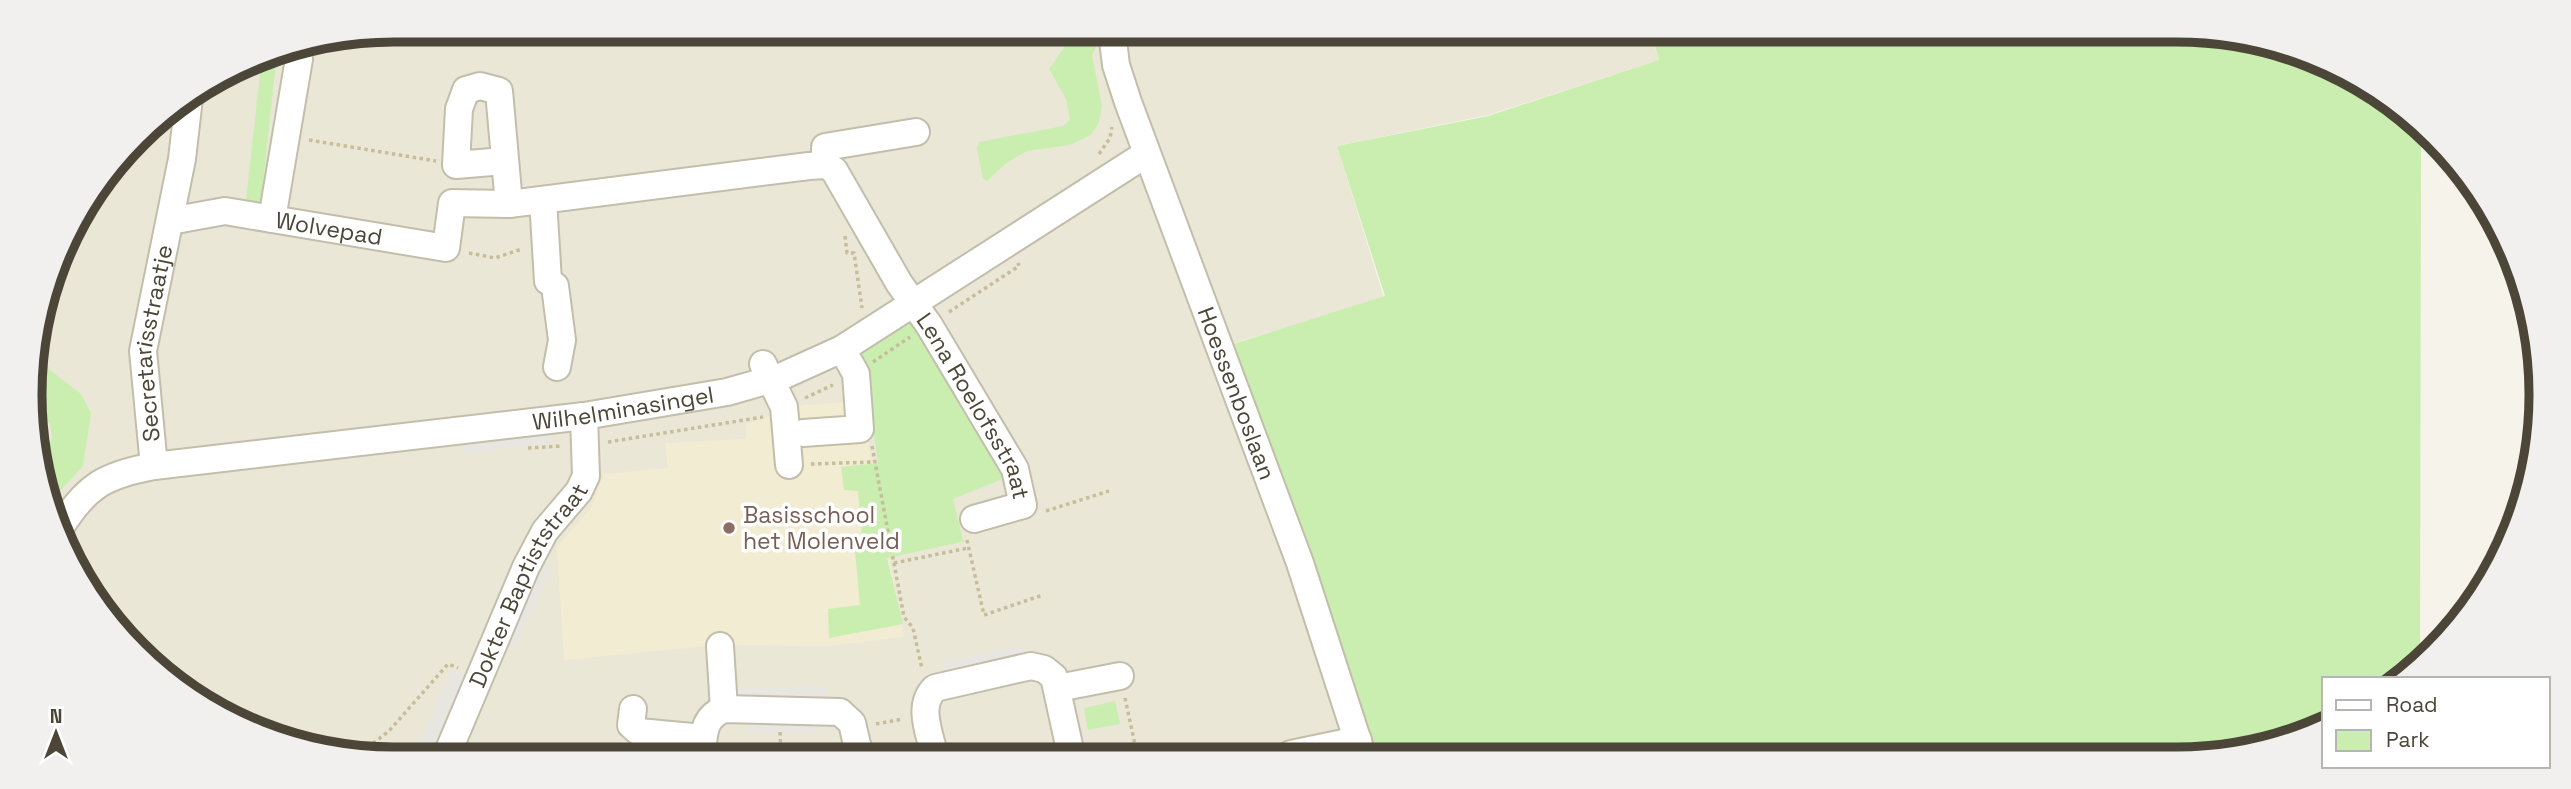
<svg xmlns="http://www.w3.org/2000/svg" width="2571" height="789" viewBox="0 0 2571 789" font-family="'Space Grotesk',sans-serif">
<rect width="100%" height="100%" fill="#f6f4ea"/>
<path fill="#ebe7d7" d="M394 30 1651 35 1659 60 1488 115 1337 146 1384 298 1234 343 1297 522 1372 754 323 752 192 698 91 597 42 489 33 347 68 233 154 121 255 57Z"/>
<path fill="#f1ecd2" d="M864 401 871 461 904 637 830 646 719 645 564 660 557 547 590 509 604 474 668 468 665 443 746 439V424L804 405Z"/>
<path fill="#c9eeaf" d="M1075 32H1099L1101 36 1092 55 1102 106 1099 122 1091 135 1070 145 1027 151 1006 163 987 181 983 179 977 149 979 142 1063 126 1070 120 1066 99 1049 69Z
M1652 35 2248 37 2379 91 2421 133 2420 665C2398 688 2354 679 2324 679V726L2316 731 2224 756 1375 754 1233 344 1385 296 1337 146 1488 116 1659 60Z
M277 53 260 211 245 209 262 56Z
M901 322 918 325 1005 478 953 499 963 540 966 541 887 558 903 624 829 638 828 609 860 605 855 551 863 549 858 491 844 490 841 467 878 463 865 371 854 354Z
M33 357 81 394 91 413 83 466 49 503 42 489 40 457 48 449 52 438 50 424 37 409Z
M1115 701 1120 724 1088 730 1084 708Z"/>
<path fill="#e7e6e1" d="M549 428 551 443 466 453 464 437Z
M539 564 551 569 514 648 502 642Z
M1022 646 1025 661 945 677 942 662Z
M452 669 471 677 438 752H416Z
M828 686V701L734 702V688Z
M748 718 814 719V734L748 733Z"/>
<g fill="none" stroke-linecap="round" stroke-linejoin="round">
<g stroke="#c3beab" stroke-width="30">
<g id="minor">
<path id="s1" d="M1112 32 1116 65 1128 102 1300 563 1362 754"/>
<path id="s2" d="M299 59 272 219 446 248 452 203 509 204 809 166 825 165 834 170 899 283 929 325 1015 469 1023 505 974 519"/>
<path d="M504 161 456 165 459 109 466 90 480 86 499 91 509 204"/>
<path d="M825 165V147L916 132"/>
<path d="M543 200 548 281 555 286 562 340 557 367"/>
<path d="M170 221 225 211 272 219"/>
<path d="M763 364 784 407 789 465"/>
<path d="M803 433 860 429 856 374 842 349"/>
<path id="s3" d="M154 466 143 351 182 159 189 98"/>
<path id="s4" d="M60 528C86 486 105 475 154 466L584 416 727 392 780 377 842 349 1146 154"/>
<path d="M720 646 724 709"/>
<path d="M1058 688 1120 676"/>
<path d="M633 709 631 725 639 732 703 738"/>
<path id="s5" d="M448 752 526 567 545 531 579 491 586 476 584 416"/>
<path d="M702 753C704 732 704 717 724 709L840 712 852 723 859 753"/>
<path d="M934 753C929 732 917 705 935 688L1031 666 1044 669 1054 677 1071 754"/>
<path d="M1291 754 1358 740"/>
</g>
</g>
<path stroke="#c6bd9a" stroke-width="3.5" stroke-dasharray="3.5 3.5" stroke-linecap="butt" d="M309 140 436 161
M1099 154 1110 138 1112 127
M845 236 847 253H854L862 308
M469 253 495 258 522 249
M949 312 1019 266 1018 263
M873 362 910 337
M805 398 833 385
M608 442 763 417
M872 446 904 617 913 628 922 669
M528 448 562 446
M811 464 873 462
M1046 511 1109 491
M967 540 984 615 1043 595
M894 563 968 548
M1125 698 1137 754
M876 724 903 719
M780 732 781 753
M362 752 389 731 448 664 458 668"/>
<use href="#minor" stroke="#fff" stroke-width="26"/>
</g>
<circle fill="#8d6e63" stroke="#fff" stroke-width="2.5" cx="729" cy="528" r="7"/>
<g text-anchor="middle" stroke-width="7" stroke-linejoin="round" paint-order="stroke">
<g font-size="23" fill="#4b4637" stroke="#fff">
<text dy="8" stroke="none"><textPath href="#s2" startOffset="220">Wolvepad</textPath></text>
<text dy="8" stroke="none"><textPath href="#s3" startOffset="124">Secretarisstraatje</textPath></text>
<text dy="8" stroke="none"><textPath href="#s1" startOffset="383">Hoessenboslaan</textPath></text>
<text dy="8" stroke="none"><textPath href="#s2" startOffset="1045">Lena Roelofsstraat</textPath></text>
<text dy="8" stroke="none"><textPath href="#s4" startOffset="590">Wilhelminasingel</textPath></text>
<text dy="8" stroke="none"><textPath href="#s5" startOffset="186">Dokter Baptiststraat</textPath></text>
</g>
<g font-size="23" fill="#785e54" stroke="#fff" text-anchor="start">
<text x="743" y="523">Basisschool<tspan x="743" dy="26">het Molenveld</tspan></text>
</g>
</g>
<path d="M0 0H2571V789H0ZM394 42H2177A352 352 0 0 1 2529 394V395A352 352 0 0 1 2177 747H394A352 352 0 0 1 42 395V394A352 352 0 0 1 394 42Z" fill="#f1f0ef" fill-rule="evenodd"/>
<path fill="none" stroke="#4b4637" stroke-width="9" d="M394 42H2177A352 352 0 0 1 2529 394V395A352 352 0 0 1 2177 747H394A352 352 0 0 1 42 395V394A352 352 0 0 1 394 42Z"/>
<rect x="2322" y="677" width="228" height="91" fill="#ffffff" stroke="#b7b5af" stroke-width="2"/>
<rect x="2336" y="700" width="35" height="10" fill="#ffffff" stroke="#b7b5af" stroke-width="2"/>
<text x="2386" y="712" font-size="21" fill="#4b4637">Road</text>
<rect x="2336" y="730" width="35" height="21" fill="#c9eeaf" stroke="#b7b5af" stroke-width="2"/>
<text x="2386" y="747" font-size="21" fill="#4b4637">Park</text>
<g transform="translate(56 733)" stroke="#ffffff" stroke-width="5" paint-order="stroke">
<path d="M0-5L12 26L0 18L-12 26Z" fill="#4b4637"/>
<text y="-10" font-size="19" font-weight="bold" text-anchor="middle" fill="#4b4637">N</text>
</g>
</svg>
